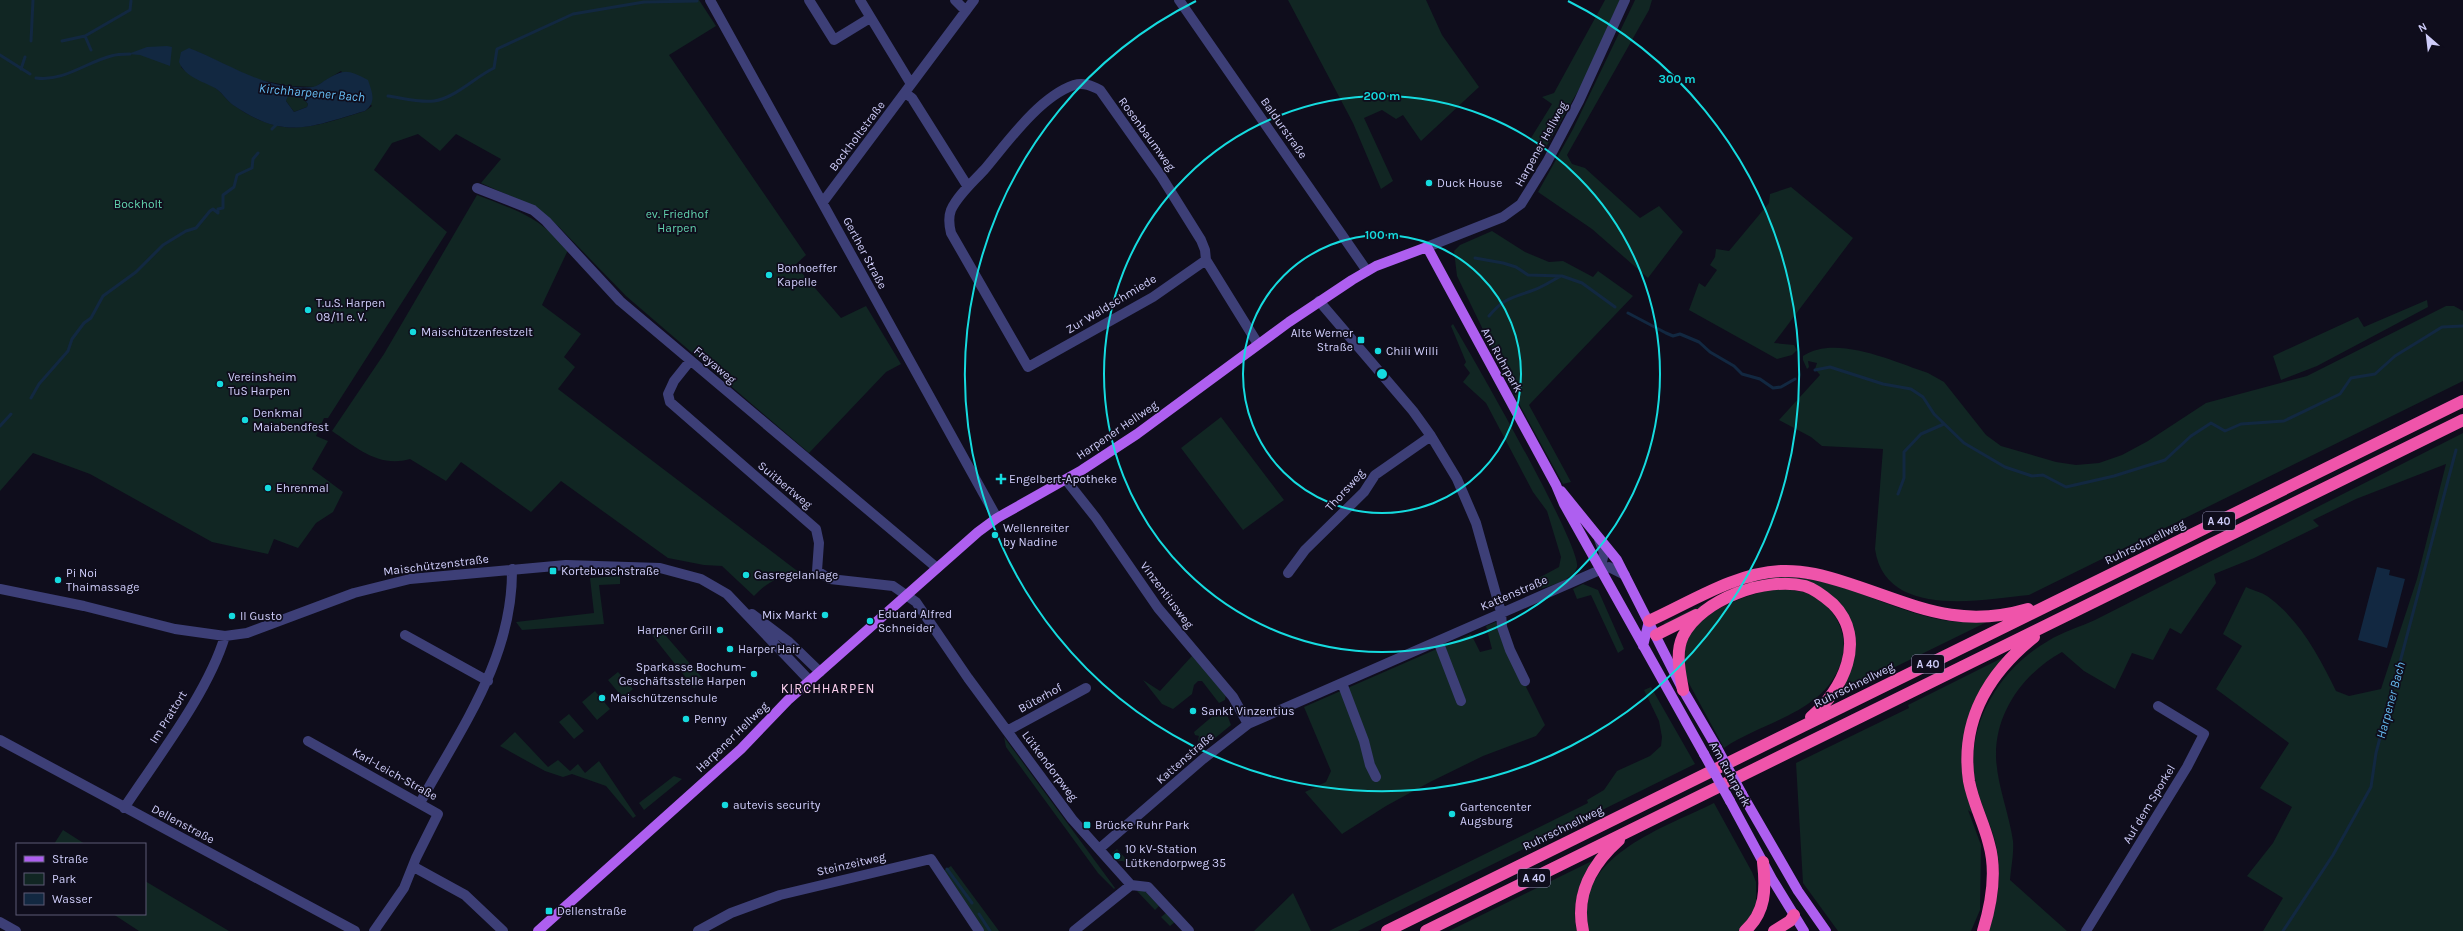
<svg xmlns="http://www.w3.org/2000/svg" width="2463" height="931" viewBox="0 0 2463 931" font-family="Karla,sans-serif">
<rect width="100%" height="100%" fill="#0f0d1c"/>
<path fill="#112623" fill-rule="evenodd" d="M0 0H699L716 26 669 55 806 255 795 265 841 318 866 306 901 364 886 372 809 453 626 296 559 227 535 207 481 183 501 159 456 134 440 151 418 134 392 143 374 170 447 232 328 418H324L316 436 328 441 312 469 343 492 333 512 316 523 298 548 274 539 268 554 212 542 90 474 33 453 0 491ZM196 51 255 79 290 86 315 87 341 71 372 106 365 111C311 127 284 141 232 104 227 100 223 94 217 89 205 80 191 78 181 67V52Z
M1288 0H1426L1442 35 1479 87 1421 141 1403 115 1396 119 1382 110 1364 118 1393 181 1381 189 1353 123Z
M1605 0H1620L1586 77 1545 149 1531 138 1552 104 1542 97 1554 93Z
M1635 0H1652L1649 10 1567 155 1572 164 1585 168 1640 218 1659 206 1683 232 1648 278 1592 229 1538 192 1573 129Z
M287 96 303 98 308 104 307 107 294 112 286 101Z
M1791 187 1853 238 1774 343 1794 345 1797 350 1792 355 1777 359 1689 310 1699 283 1705 287 1717 270 1710 265 1715 257 1716 249 1729 251 1769 203 1770 194Z
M477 195C518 211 538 216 568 250L542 305 581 334 564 357 575 367 558 389 800 573C780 576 768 581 754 596L722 566 704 565 668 558 561 481 531 512 461 462 446 481 410 459C379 468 357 448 332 431L384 354Z
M1492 231 1525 252 1549 262 1563 261 1593 277 1598 271 1633 296 1529 405 1571 482 1563 484 1518 402 1457 276 1454 251 1460 245Z
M2427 300 2428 307 2317 366 2281 380 2273 356 2358 317 2364 327Z
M2446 306H2454L2463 311V381L2029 595C1979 600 1885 619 1875 549L1883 449 1822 446 1811 437 1779 420 1820 375 1815 369 1817 363 1808 361 1809 367 1807 369 1803 360V356C1836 334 1894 362 1928 373L1944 382 1986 435 2001 446 2056 462 2076 465 2099 463 2122 455 2148 441 2206 403 2307 376Z
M1453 324C1471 354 1582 547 1577 567 1573 581 1547 587 1535 590L1528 587 1535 580 1559 567 1561 557 1547 511 1533 492 1486 403 1463 382 1470 373 1464 365 1466 362 1451 326Z
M1221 417 1284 500 1243 530 1181 448Z
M2463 433V931H2263L2283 898 2247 876 2273 843 2292 807 2260 788 2289 743 2216 689 2242 646 2223 634 2246 587C2254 591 2265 593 2271 599 2301 622 2320 658 2336 691L2349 696 2381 689 2417 579 2446 464 2356 499 2313 520 2319 526 2254 558 2214 574 2216 583 2181 634 2170 628 2153 660 2132 653 2115 689 2084 671 2062 652C2024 673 1995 712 1996 757 1997 785 2009 813 2013 841 2014 853 2011 868 2010 880L2067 931H1989C1998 899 2003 874 1995 841 1990 822 1980 803 1976 784 1963 727 2000 668 2048 641 2062 632 2080 627 2095 620Z
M620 576V584L599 585 604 624 522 630 516 622 594 613 590 578Z
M1774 577C1835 574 1884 609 1942 620 1959 623 1975 622 1991 620L1836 696 1855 645 1818 587 1741 588 1668 624 1665 625 1664 623 1747 583Z
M1583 584 1598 590 1624 649 1618 653 1591 595 1577 599 1573 589Z
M1768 590C1798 589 1819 590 1836 618 1844 632 1846 647 1841 662 1825 713 1763 721 1724 748L1685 676C1674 622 1725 602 1768 590Z
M1496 622 1528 685 1526 687 1545 725 1536 736 1483 756 1430 782 1386 806 1342 834 1305 792 1326 782 1331 771 1304 707 1471 634 1480 652 1492 649 1486 626Z
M660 629 705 681 694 688 652 635Z
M1192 656 1226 694 1225 700 1219 703 1202 681H1198L1194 685 1192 694 1173 709 1162 704 1143 680 1160 691Z
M2006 656 1971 710 1974 815 1968 810 1981 845 1980 910 1971 931H1838L1803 883 1796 763 1909 708 1908 705Z
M618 672 633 689 623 698 608 680Z
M1651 687 1695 764 1358 931H1329L1588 803 1587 800 1604 790 1617 771 1650 756 1661 746 1662 737 1659 721 1644 690Z
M595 691 610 709 597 720 582 702Z
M1224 707 1231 725 1203 748 1198 740 1199 736 1195 735 1194 732 1214 715 1215 717 1220 715 1222 708Z
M569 714 584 731 574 739 559 722Z
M515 732 548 767 558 760 570 771 578 764 585 773 599 761 636 816 633 818 606 786 572 774 563 777 545 771 500 746Z
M1004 737 1115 888 1114 889 1098 873 1006 747Z
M674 776 682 779 644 810 639 803Z
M1714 803 1752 872 1756 882V900L1759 902 1755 913 1739 931H1589C1586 926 1587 919 1587 913 1584 853 1670 825 1714 803Z
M63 830 85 844H54Z
M1117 849 1136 870 1123 861H1118L1112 853Z
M1596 859C1580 880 1570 904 1577 931H1449Z
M951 866 999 931H982L943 871Z
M145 881 229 931H139L113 914H145Z
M1144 890 1159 906 1155 910 1137 891Z
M1293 893 1311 931H1254Z
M1166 913 1175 922 1170 926 1161 917Z"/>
<path fill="#122841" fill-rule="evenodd" d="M167 46 172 47 170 66 140 55 128 54 147 47Z
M189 48C231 64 265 91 313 87 317 86 321 83 324 81 345 69 346 69 368 80 372 92 377 102 365 111 309 127 286 141 233 105 226 100 222 92 215 88 202 81 185 77 179 62L181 52ZM288 96 303 98 308 104 307 107 294 112 286 101Z
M2377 567 2390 570 2389 575 2405 579 2387 648 2358 640Z"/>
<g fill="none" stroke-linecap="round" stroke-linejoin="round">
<path stroke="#122841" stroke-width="3" d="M31 41 33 0
M62 41 85 36
M91 50 85 36 130 10 131 1
M0 55 30 74
M21 69 25 57
M36 78C63 82 87 62 111 56 117 54 124 54 130 54
M388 96C402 98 420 103 434 101 455 98 475 77 494 68L497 49 573 14 644 2 697 1
M272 129 277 124
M1475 258 1503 263 1516 267 1528 275 1562 276 1582 283 1615 307
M1628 313 1666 333 1673 336 1680 334 1699 342 1710 352 1734 366 1742 374 1760 379 1773 388 1781 387 1795 379
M1489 316C1503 299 1511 298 1531 291 1541 288 1551 281 1561 276
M1815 370 1830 367 1883 384 1911 389 1923 397 1934 414 1964 443 2005 467 2032 476 2043 475 2066 487 2114 476 2165 460 2191 436 2211 423 2225 431 2241 424 2284 421 2340 394 2351 378 2375 374 2395 356 2442 327 2463 326
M31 398 39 384 68 351 72 339 84 323 91 318 103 296 136 272 163 245 186 231 196 228 210 211 213 209 218 213V209L223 208V195L234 187 237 175 252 168 253 159 258 153
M0 426 11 414
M1898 494 1904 478V452L1921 434 1944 424
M947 869 972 903
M979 914 990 931
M2283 931 2333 855 2371 787 2376 753 2456 450"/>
<path stroke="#3d3f77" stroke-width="10" d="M710 0 997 518
M809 0 834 40 870 18
M860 0 911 84
M955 0 966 11
M1179 0 1367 271
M905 93 912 98 968 187
M477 188 533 210 546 221 620 301 937 568
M823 202 974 0
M1427 247 1503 217 1521 204 1547 162 1579 101 1625 0
M1206 260 1153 297 1028 367 951 233C949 225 948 218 951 210 958 195 973 182 984 170 1007 143 1039 97 1074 85 1084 82 1092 86 1100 90L1161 176 1201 240 1205 250 1206 260 1258 344
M1319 301 1413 411 1431 436 1457 479 1476 523 1501 612 1502 627 1510 650 1525 681
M690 361 674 381 668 394 670 402 816 529 819 543 817 571 830 579 893 586 916 602 968 678 1072 819 1131 885 1148 887 1189 931
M1066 480 1096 518 1158 608 1233 697 1248 724
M1599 539 1604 553 1600 570
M1288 573 1305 550 1364 492 1375 475 1431 436
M0 589 84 606 175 629 225 636 247 633 354 593 410 579 566 565 660 568 701 579 727 594 810 681
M752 614 789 642 820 672
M405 635 488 681
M1438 641 1461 701
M1342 683 1364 741 1370 765 1376 777
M1007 731 1086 688
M0 740 355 931
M308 741 438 814 416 858 404 888 374 931
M420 803C461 728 513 658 512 569
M124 808C157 758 208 693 225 636
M1099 849 1203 759 1248 724 1600 570 1609 567 1625 575
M414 867 465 895 503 931
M0 922 16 931
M698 931 731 913 780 895 931 859 979 931
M1074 931 1131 885
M2086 931 2187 767 2204 734 2158 706"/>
<path stroke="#ae5ff0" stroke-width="10" d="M1561 491 1617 560 1683 690 1717 748
M1643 646 1649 621
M1742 794 1798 891 1826 931
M1730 801 1772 879 1804 931
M538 931 741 749 788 700 978 532 997 518 1082 470 1137 434 1289 322 1352 280 1376 266 1427 247 1556 485 1564 504 1704 754"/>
<path stroke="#ef54aa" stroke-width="12" d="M1649 621C1691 602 1735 573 1781 571 1804 570 1825 576 1847 583 1913 604 1956 630 2028 609
M1656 635 1696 615
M1683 690C1680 672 1675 653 1683 636 1701 599 1767 576 1805 586 1815 589 1825 597 1833 604 1868 639 1843 690 1811 717
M1387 931 2463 401
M1426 931 2463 420
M1583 931C1575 895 1592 864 1619 840
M1745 931C1766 912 1766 889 1763 862
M1774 931 1790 921 1794 915
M1983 931C1991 905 1997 872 1989 844 1984 823 1973 803 1969 781 1960 721 1989 673 2034 637"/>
<path stroke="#ae5ff0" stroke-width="10" d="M1717 748 1742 794
M1704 754 1730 801"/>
</g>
<g fill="none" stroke="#15dbdf" stroke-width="2">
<circle cx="1382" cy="374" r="139"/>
<circle cx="1382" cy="374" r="278"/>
<path d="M1568 1A417 417 0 1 1 1196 1"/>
</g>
<g fill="#15dbdf" stroke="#0f0d1c" stroke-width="1.5">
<circle cx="1429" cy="183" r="4"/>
<circle cx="769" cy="275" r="4"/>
<circle cx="308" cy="310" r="4"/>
<circle cx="413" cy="332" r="4"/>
<rect x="1357" y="336" width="8" height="8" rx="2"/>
<circle cx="1378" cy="351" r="4"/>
<circle cx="220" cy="384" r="4"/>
<circle cx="245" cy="420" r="4"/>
<path d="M999 473h4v4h4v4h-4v4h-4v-4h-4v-4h4z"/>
<circle cx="268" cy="488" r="4"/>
<circle cx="995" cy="535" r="4"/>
<rect x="549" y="567" width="8" height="8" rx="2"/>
<circle cx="746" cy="575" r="4"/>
<circle cx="58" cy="580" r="4"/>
<circle cx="825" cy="615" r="4"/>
<circle cx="232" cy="616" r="4"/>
<circle cx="870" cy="621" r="4"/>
<circle cx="720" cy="630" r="4"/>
<circle cx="730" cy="649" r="4"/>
<circle cx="754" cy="674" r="4"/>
<circle cx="602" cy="698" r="4"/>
<circle cx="1193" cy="711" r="4"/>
<circle cx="686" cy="719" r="4"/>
<circle cx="725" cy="805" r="4"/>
<circle cx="1452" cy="814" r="4"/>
<rect x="1083" y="821" width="8" height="8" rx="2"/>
<circle cx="1117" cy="856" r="4"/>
<rect x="545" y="907" width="8" height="8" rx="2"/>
</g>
<g text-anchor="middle" stroke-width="3.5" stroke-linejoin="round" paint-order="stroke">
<g fill="#0f0d1c" stroke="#9593b7" stroke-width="1">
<rect x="2203" y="512" width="32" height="18" rx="3"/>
<rect x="1912" y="655" width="32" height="18" rx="3"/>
<rect x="1518" y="869" width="32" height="18" rx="3"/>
</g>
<g font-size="11" font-weight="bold" fill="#cfcdfa">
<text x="2219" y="525">A 40</text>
<text x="1928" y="668">A 40</text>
<text x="1534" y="882">A 40</text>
</g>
<g font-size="12" fill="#cfcdfa" stroke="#0f0d1c">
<text transform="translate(1284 128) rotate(55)" y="4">Baldurstraße</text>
<text transform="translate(1147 134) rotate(54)" y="4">Rosenbaumweg</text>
<text transform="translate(857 136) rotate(-53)" y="4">Bockholtstraße</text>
<text transform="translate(1541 144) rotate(-61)" y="4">Harpener Hellweg</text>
<text transform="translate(865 253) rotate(62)" y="4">Gerther Straße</text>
<text transform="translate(1111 304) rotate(-31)" y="4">Zur Waldschmiede</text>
<text transform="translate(1502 360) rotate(61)" y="4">Am Ruhrpark</text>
<text transform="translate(715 365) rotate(40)" y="4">Freyaweg</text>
<text transform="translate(1117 430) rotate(-34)" y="4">Harpener Hellweg</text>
<text transform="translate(785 485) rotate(40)" y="4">Suitbertweg</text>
<text transform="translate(1345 490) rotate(-48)" y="4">Thorsweg</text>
<text transform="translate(2145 542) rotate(-26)" y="4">Ruhrschnellweg</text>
<text transform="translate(436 565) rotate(-7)" y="4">Maischützenstraße</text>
<text transform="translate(1514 593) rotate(-23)" y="4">Kattenstraße</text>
<text transform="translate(1167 595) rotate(53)" y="4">Vinzentiusweg</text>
<text transform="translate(1854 685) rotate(-26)" y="4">Ruhrschnellweg</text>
<text transform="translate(1040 698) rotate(-29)" y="4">Büterhof</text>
<text transform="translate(168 717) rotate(-58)" y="4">Im Prattort</text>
<text transform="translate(732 737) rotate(-44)" y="4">Harpener Hellweg</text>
<text transform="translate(1185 758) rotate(-41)" y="4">Kattenstraße</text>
<text transform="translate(1050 766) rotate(53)" y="4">Lütkendorpweg</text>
<text transform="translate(395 774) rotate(29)" y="4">Karl-Leich-Straße</text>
<text transform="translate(1730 774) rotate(61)" y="4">Am Ruhrpark</text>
<text transform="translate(2149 804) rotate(-59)" y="4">Auf dem Sporkel</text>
<text transform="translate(183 824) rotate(28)" y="4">Dellenstraße</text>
<text transform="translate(1563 828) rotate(-26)" y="4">Ruhrschnellweg</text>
<text transform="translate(851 864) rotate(-13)" y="4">Steinzeitweg</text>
</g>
<g font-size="12" fill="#cfcdfa" stroke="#0f0d1c" text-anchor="start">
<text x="1437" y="187">Duck House</text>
<text x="777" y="272">Bonhoeffer<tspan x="777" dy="14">Kapelle</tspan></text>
<text x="316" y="307">T.u.S. Harpen<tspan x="316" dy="14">08/11 e. V.</tspan></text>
<text x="421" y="336">Maischützenfestzelt</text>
<text x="1353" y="337" text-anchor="end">Alte Werner<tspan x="1353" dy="14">Straße</tspan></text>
<text x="1386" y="355">Chili Willi</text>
<text x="228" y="381">Vereinsheim<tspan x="228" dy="14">TuS Harpen</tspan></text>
<text x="253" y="417">Denkmal<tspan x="253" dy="14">Maiabendfest</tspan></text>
<text x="1009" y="483">Engelbert-Apotheke</text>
<text x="276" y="492">Ehrenmal</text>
<text x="1003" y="532">Wellenreiter<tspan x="1003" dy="14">by Nadine</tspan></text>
<text x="561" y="575">Kortebuschstraße</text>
<text x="66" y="577">Pi Noi<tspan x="66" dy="14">Thaimassage</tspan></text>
<text x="754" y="579">Gasregelanlage</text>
<text x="878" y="618">Eduard Alfred<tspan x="878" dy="14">Schneider</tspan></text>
<text x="817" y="619" text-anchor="end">Mix Markt</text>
<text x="240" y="620">Il Gusto</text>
<text x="712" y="634" text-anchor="end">Harpener Grill</text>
<text x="738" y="653">Harper Hair</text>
<text x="746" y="671" text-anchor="end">Sparkasse Bochum-<tspan x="746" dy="14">Geschäftsstelle Harpen</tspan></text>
<text x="610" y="702">Maischützenschule</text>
<text x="1201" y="715">Sankt Vinzentius</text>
<text x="694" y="723">Penny</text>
<text x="733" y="809">autevis security</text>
<text x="1460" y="811">Gartencenter<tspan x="1460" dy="14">Augsburg</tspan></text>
<text x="1095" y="829">Brücke Ruhr Park</text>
<text x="1125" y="853">10 kV-Station<tspan x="1125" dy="14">Lütkendorpweg 35</tspan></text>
<text x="557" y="915">Dellenstraße</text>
</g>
<g font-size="12" fill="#61d2ad" stroke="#0f0d1c">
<text x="138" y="208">Bockholt</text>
<text x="677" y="218">ev. Friedhof<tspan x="677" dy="14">Harpen</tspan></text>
</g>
<g font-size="13" font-style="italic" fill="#65bbf1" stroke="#0f0d1c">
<text transform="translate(312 92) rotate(5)" y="5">Kirchharpener Bach</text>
<text transform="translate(2390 700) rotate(-75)" y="5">Harpener Bach</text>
</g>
<g font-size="13" letter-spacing="1" fill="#fbcfee" stroke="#0f0d1c">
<text x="828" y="693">KIRCHHARPEN</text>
</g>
</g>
<circle cx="1382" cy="374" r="6" fill="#15dbdf" stroke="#0f0d1c" stroke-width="2"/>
<g font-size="12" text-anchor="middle" font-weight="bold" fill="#15dbdf" stroke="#0f0d1c" stroke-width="3.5" stroke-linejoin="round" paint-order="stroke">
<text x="1677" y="83">300 m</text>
<text x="1382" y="100">200 m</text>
<text x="1382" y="239">100 m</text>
</g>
<rect x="16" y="843" width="130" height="72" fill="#0f0d1c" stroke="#5c5a75"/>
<rect x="24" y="856" width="20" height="6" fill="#ae5ff0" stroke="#5c5a75"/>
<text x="52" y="863" font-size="12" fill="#cfcdfa">Straße</text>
<rect x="24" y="873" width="20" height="12" fill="#112623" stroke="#5c5a75"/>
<text x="52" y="883" font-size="12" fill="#cfcdfa">Park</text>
<rect x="24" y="893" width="20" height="12" fill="#122841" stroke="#5c5a75"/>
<text x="52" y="903" font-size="12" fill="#cfcdfa">Wasser</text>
<g transform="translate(2427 36) rotate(332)" stroke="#0f0d1c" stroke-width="3" paint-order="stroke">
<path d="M0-3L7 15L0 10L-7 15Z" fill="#cfcdfa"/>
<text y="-6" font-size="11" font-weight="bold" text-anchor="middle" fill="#cfcdfa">N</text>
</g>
</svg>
